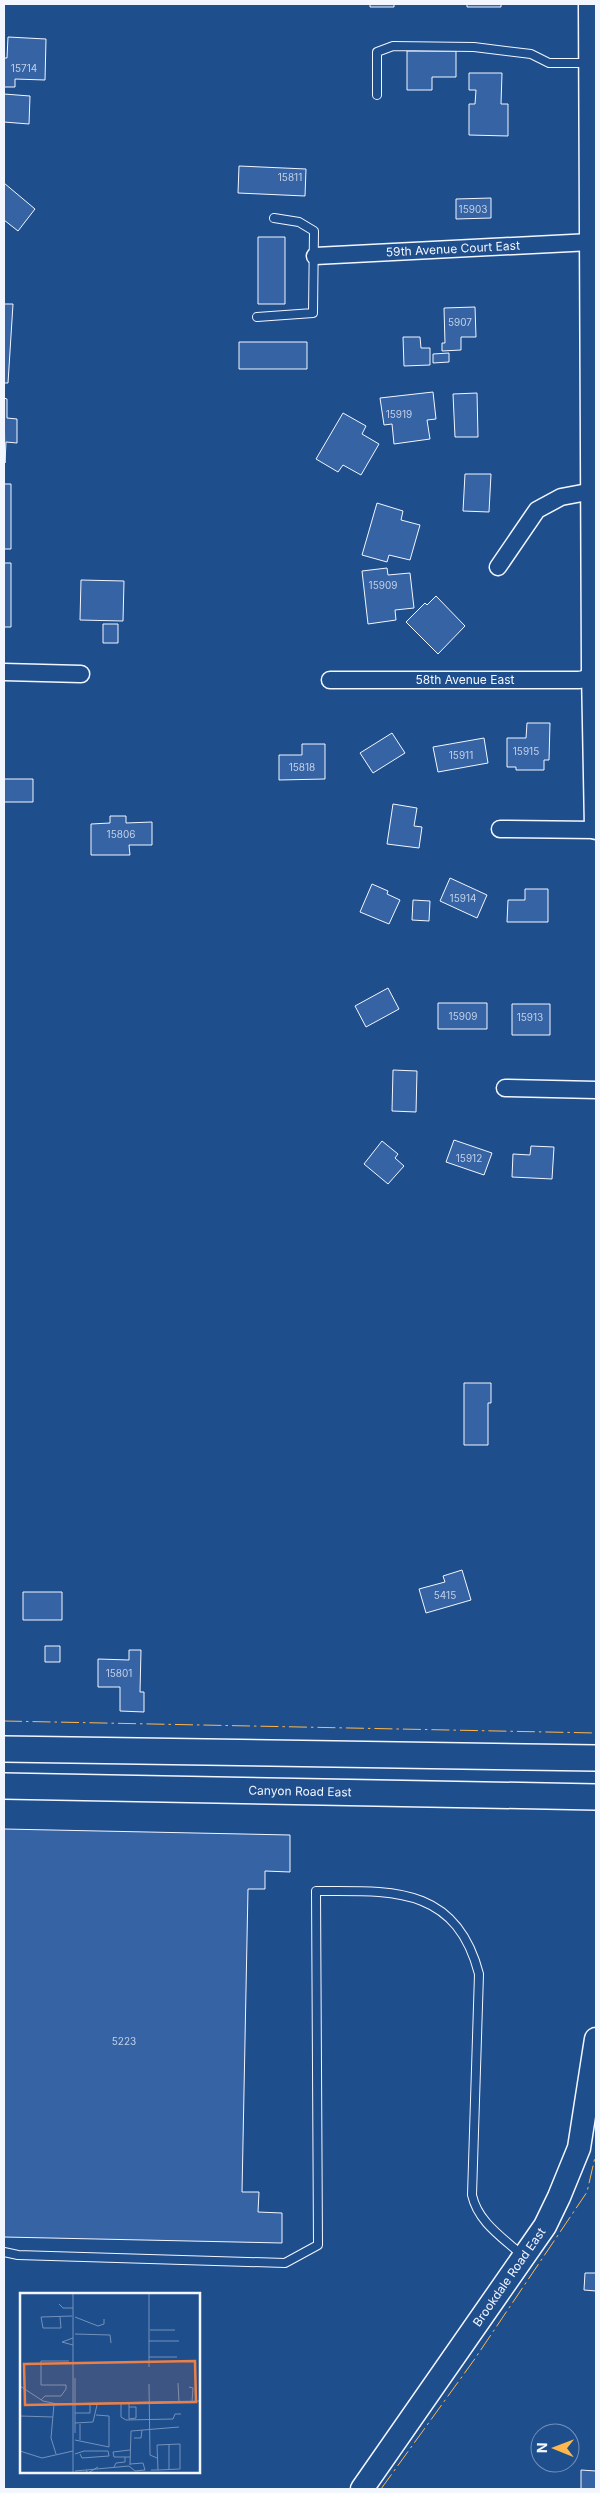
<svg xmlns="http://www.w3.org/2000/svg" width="600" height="2493" viewBox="0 0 600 2493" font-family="Inter,sans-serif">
<rect width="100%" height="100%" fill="#1f4e8c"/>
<path fill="#3563a3" stroke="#f2f6ff" d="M370 4H394V7H370Z
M467 4H501V7H467Z
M8 37 46 39 45 80 15 79V87H4V58H7Z
M407 51H456V77H432V90H407Z
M469 73H502L501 104H508V136L469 135V104H475L476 90H469Z
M4 94 30 96 29 124 4 122Z
M239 166 306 169 305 196 238 193Z
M4 183 35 209 18 231 4 220Z
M491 198V218L456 219V199Z
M258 237H285V304H258Z
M4 304H13L8 383H4Z
M475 307 476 337H461V350L442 351V343H445L444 308Z
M403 337H420L421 348H430V365L404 366Z
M239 342H307V369H239Z
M449 353V362L433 363V354Z
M433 392 436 419 427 420 430 439 394 444 392 424 384 425 380 398Z
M477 393 478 437H455L453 394Z
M4 398 7 399V418L17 419V443L6 442 5 463Z
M343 413 366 426 362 434 379 444 361 475 343 465 338 472 316 459Z
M465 474H491L489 512 463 511Z
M4 484H11V549H4Z
M377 503 403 511 401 520 420 525 410 560 389 555 387 562 362 555Z
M4 563H11V627H4Z
M387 568 388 575 410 573 414 608 395 610 396 620 368 624 362 571Z
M81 580 124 581 123 621 80 620Z
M436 596 465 626 438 654 406 622 425 603 427 605Z
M103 624H118V643H103Z
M527 723H550L549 760H544V770H516V767H507V738H526Z
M392 733 405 753 373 773 360 753Z
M484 738 488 763 438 772 433 747Z
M302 744H325V779L279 780V755H302Z
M4 779H33V802H4Z
M393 804 417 808 414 826 422 827 419 848 387 844Z
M110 816H126V823L152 822V845H129L130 855H91V824L110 823Z
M450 878 487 895 477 918 440 901Z
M372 884 388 891 387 894 400 900 389 924 360 912Z
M525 889H548V922H507L508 900H525Z
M413 900 430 901 429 921 412 920Z
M388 988 399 1009 366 1027 355 1006Z
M438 1003H487V1029H438Z
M512 1004H550V1035H512Z
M393 1070 417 1071 416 1112 392 1111Z
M454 1140 492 1153 484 1175 446 1162Z
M382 1141 398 1154 395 1158 404 1166 388 1184 364 1164Z
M531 1146 554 1147 552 1179 512 1177 513 1154 530 1155Z
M464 1383H491V1403H488V1445H464Z
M462 1570 471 1600 426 1613 419 1589 445 1582 443 1576Z
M23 1592H62V1620H23Z
M45 1646H60V1662H45Z
M129 1650H141L140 1692H144V1712L120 1711V1687H98V1659L129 1660Z
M4 1829 290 1835V1872L265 1871V1889H248L242 2192H259L258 2212 282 2213V2243L4 2237Z
M585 2273H596V2291L584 2290Z
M581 2470 596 2471V2489H579H581Z"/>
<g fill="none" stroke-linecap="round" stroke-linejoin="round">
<g stroke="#f2f6ff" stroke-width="10">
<path id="service" d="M377 95V52L393 46 474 47 531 54 549 63H589
M257 317 313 313 314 231 299 222 274 218
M4 2252 18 2255 285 2263 318 2245 316 1891C391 1891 456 1885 479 1974L472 2195C478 2222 502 2237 522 2255"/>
</g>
<g stroke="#f2f6ff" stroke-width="19">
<g id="minor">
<path id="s1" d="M315 256 591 242"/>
<path d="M498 567 537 510 561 497 593 491"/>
<path d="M4 672 81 674"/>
<path id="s2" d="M330 680H579L585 679 593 671 596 672"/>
<path d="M500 829 596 830"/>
<path d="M505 1088 596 1090"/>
</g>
</g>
<g stroke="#f2f6ff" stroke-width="25">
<g id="secondary">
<path d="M590 4 593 671 596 828"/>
<path id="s3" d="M362 2489 545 2226 559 2197 579 2148 596 2039"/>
</g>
</g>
<g stroke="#f2f6ff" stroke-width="28">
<g id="primary">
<path d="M4 1749 596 1758"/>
<path id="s4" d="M4 1786 596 1797"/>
</g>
</g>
<use href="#service" stroke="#1f4e8c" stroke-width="8"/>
<use href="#minor" stroke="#1f4e8c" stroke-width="16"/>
<use href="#secondary" stroke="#1f4e8c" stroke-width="22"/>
<use href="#primary" stroke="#1f4e8c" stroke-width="25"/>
<path stroke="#ffb74d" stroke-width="1" stroke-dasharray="18 4 2.5 4" stroke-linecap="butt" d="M4 1721 596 1733
M381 2489 474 2360 587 2192 596 2153"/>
</g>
<g text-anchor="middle" stroke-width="4" stroke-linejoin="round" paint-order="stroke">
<g font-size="10" fill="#c3d1e8">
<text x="24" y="72">15714</text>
<text x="290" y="181">15811</text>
<text x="473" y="213">15903</text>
<text x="460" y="326">5907</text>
<text x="399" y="418">15919</text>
<text x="383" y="589">15909</text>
<text x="526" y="755">15915</text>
<text x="461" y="759">15911</text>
<text x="302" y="771">15818</text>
<text x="121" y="838">15806</text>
<text x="463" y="902">15914</text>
<text x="463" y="1020">15909</text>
<text x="530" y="1021">15913</text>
<text x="469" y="1162">15912</text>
<text x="445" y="1599">5415</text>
<text x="119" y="1677">15801</text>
<text x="124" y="2045">5223</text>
</g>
<g font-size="12" fill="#f2f6ff" stroke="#1f4e8c">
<text dy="4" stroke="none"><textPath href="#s1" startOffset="138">59th Avenue Court East</textPath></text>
<text dy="4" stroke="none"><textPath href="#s2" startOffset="135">58th Avenue East</textPath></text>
<text dy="4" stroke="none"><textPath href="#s4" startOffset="296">Canyon Road East</textPath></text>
<text dy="4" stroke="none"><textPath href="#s3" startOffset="258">Brookdale Road East</textPath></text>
</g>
</g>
<g transform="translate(20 2293)">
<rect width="180" height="180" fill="#1f4e8c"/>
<path fill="none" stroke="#7391ba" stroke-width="1" d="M53 0V180M39 11 43 15H53M40 24 41 35H23L21 24 52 23M55 24 78 33 84 31V26M130 37H155M55 41 90 42 91 50M53 45 42 49 53 52M129 48H159M129 64H157M129 74V0M55 85V140M158 90 159 109M129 91 130 162 137 165M0 93 23 108 37 111 180 108M169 94 173 95 172 109M21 107 25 103H41L46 96V92H21V68H49M101 110V124L106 127 153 126 155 121H161M109 110V126L116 125V114H109M34 111 31 145 36 161M55 120H70V112M0 123 33 124M55 130 73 129 77 112M60 131V147M111 138 159 134M114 145H121L122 137M55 147 89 154V123L76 122M149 151V176M110 157 93 159 94 164H110M0 158 22 165 53 158M55 161 64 158H88L89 163 62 165 60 161M110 172 111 138M109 173 115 178 125 177 123 170 110 171M94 174 96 170 105 169V164M66 177 68 180 78 174M131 177H138L160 176V151L137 152 138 177M55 178 109 173"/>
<path fill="#ea8049" fill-opacity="0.15" stroke="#ea8049" stroke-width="2.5" d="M175 68 176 109 5 112 4 71Z"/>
<rect width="180" height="180" fill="none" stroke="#f2f6ff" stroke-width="2.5"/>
</g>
<rect width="600" height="2493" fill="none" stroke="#f2f6ff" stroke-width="10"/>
<g transform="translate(555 2448) rotate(271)"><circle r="24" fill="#1f4e8c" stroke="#7391ba"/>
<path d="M0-4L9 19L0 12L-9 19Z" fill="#ffb74d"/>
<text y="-8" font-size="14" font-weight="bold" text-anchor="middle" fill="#f2f6ff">N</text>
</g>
</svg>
